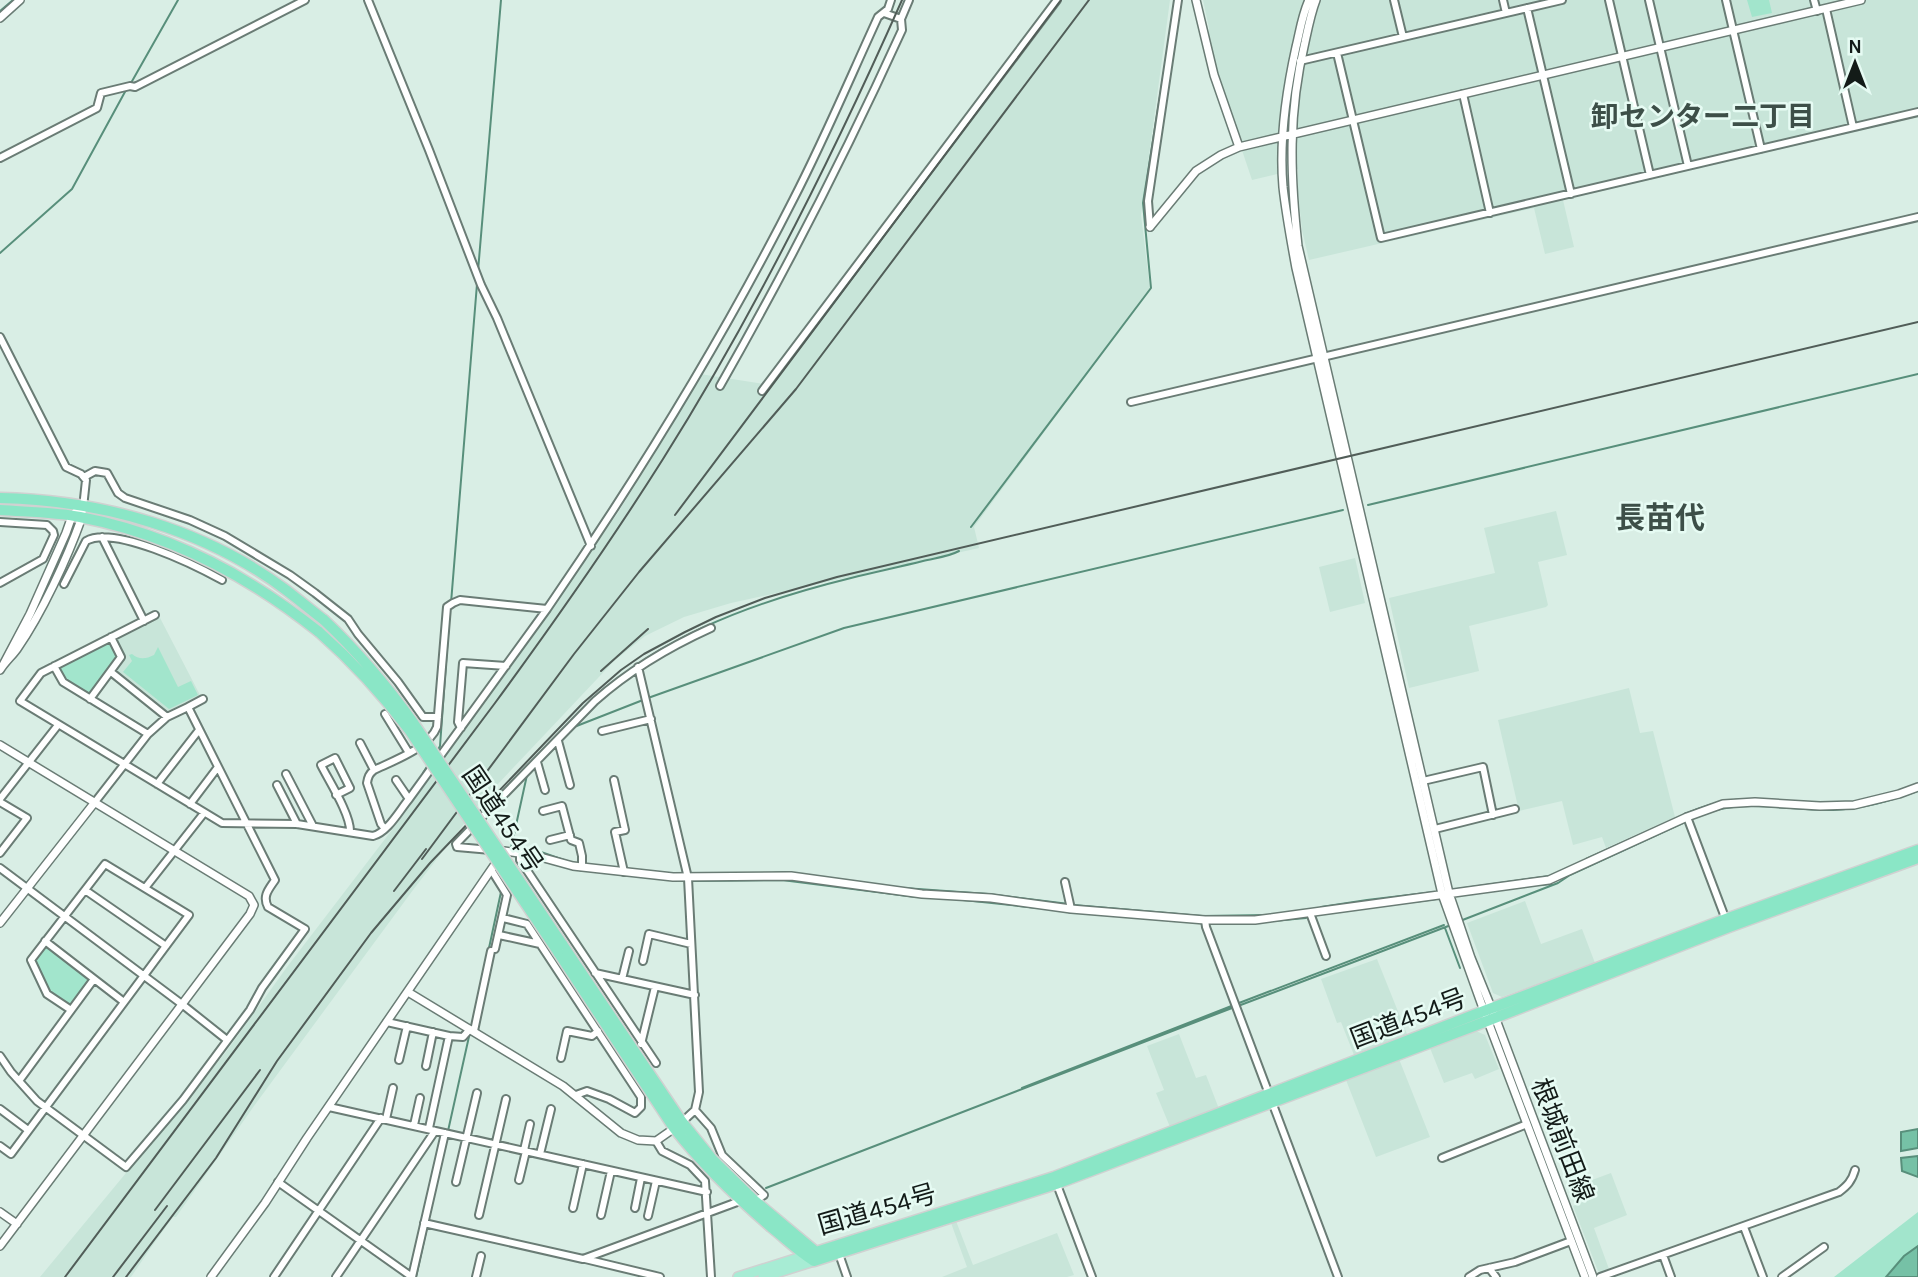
<svg xmlns="http://www.w3.org/2000/svg" width="1918" height="1277" viewBox="0 0 1918 1277" font-family="Karla,'Noto Sans JP',sans-serif">
<rect width="100%" height="100%" fill="#d9eee5"/>
<path fill="#c8e5d9" d="M1060 0H1170L1141 215 1150 289 974 527 979 548 731 603 684 617 645 636 614 661 480 803 413 890 254 1106 176 1217H173L150 1249 131 1277H40L226 1052 287 967 398 822 617 514 667 434 700 374 771 385Z
M1203 0H1918V117L1563 200 1574 247 1545 254 1534 208 1309 260 1302 230 1298 192V169L1252 180 1213 64 1209 51V28Z
M1556 511 1567 555 1538 562 1548 605 1546 607 1469 626 1479 671 1409 688 1389 598 1495 573 1484 528Z
M1355 558 1365 603 1330 612 1319 567Z
M159 616 201 697 169 713 165 712 115 673V670L125 656 116 639 117 637Z
M1629 688 1640 733 1653 731 1675 817 1606 848 1602 837 1573 845 1562 801 1519 811 1498 720Z
M1525 901 1541 944 1582 929 1595 963 1502 997 1493 993 1467 923Z
M1377 959 1407 1034 1354 1055 1341 1022 1337 1023 1321 979Z
M1476 1031 1485 1035 1499 1069 1475 1079 1472 1073 1444 1083 1430 1048Z
M1179 1034 1196 1078 1206 1075 1219 1109 1170 1127 1156 1093 1164 1090 1147 1046Z
M1399 1059 1430 1137 1376 1157 1346 1080Z
M1611 1173 1627 1215 1594 1228 1609 1269 1600 1272 1598 1271 1573 1206 1590 1199 1584 1183Z
M956 1221 973 1265 1057 1233 1074 1275 1067 1277H942L967 1267 951 1223Z"/>
<path fill="#a2e5cc" d="M1747 0H1769L1772 13 1752 17Z
M110 641 118 657 91 693 87 694C75 687 62 682 59 667Z
M158 647 178 687 191 681 198 695 169 709 123 672 132 661 129 655 132 654C139 660 146 659 154 655Z
M44 948H47L89 979V982L72 1006 69 1007 50 993 35 962V959Z
M1918 1212V1246L1904 1256 1886 1277H1834Z"/>
<path fill="#76c1a6" stroke="#588f7b" stroke-width="2" d="M1918 1129V1148L1901 1151V1132Z
M1918 1156V1177L1902 1171 1901 1158Z
M1918 1246V1277H1886L1904 1256Z"/>
<g fill="none" stroke-linecap="round" stroke-linejoin="round">
<path stroke="#588f7b" stroke-width="2" d="M0 11 13 0
M131 83 178 0
M0 253 72 189 126 90
M478 271 501 0
M1368 505 1918 374
M971 527 1151 288 1143 203 1172 21
M451 603 477 284
M648 698 844 628 1343 510
M575 717C648 640 749 603 851 578 875 572 899 567 923 561 935 558 948 557 959 551
M574 727 643 700
M437 752 440 746 450 608
M423 773 428 765
M1713 811C1752 800 1793 811 1833 810 1863 809 1890 801 1918 791
M1685 814C1723 797 1748 797 1789 801
M511 848 541 852 564 860
M511 848 527 775
M1586 859 1664 824
M583 864 602 866
M772 873 787 872
M618 874 686 881
M692 881 782 880 916 897
M1539 885 1551 884
M904 888 988 894 1069 904
M1457 889 1550 876
M963 900 1038 908
M1414 902 1436 899
M1074 905 1202 916 1267 915
M1321 907 1367 900 1434 892
M1460 921 1558 883 1570 875 1685 822
M1263 922 1306 918
M1221 923H1243
M1445 928 1460 968
M489 948 501 892
M1239 1003 1444 925
M1238 1006 1451 925
M1022 1088 1234 1005
M1526 1112 1572 1232
M766 1188 1232 1008
M714 1207 728 1202
M428 1221 470 1032
M416 1277 427 1227"/>
<g stroke="#6a7c75" stroke-width="10">
<path id="minor" d="M368 0 429 150 481 285 497 318 591 546
M1394 0 1403 37
M1503 0 1506 13
M1609 0 1650 175
M1649 0 1688 166
M1726 0 1761 149
M1814 0 1817 11
M1527 8 1571 194
M1826 9 1853 127
M884 13 901 19
M1337 53 1381 238 1918 112
M1300 61 1562 0
M1463 94 1490 213
M0 158 97 108 101 93 130 86 135 87 305 0
M1150 227 1148 201 1178 0
M0 337 66 467 81 474 86 480 82 517
M720 386C786 270 847 151 902 30L901 19 909 0
M762 391 1057 0
M1131 402 1918 217
M84 477 95 471 107 473 118 493 125 498 190 520 225 536 290 575 315 593 348 619 358 634 398 682 423 717H438
M0 522 47 525 53 531 54 535 43 559 0 583
M102 537 144 621
M64 584 86 541C114 525 195 565 222 580
M155 615 41 673 20 701 222 823 297 824 373 836C388 832 399 811 409 799L547 609
M54 666 63 682 148 734
M638 667 688 878 699 1092 695 1110 682 1122
M111 672 167 717
M90 699 121 657 111 637
M188 707 203 699
M385 714 409 753
M461 728 458 722 463 663 506 666
M602 731 651 719
M558 741 570 785
M360 743 374 770
M537 762 545 790
M286 774 313 826
M396 780 409 799
M614 780 625 830 615 832 624 872
M1423 781 1483 767 1493 815
M157 784 199 730
M277 785 297 824
M336 795 350 788 335 758 321 765C329 781 351 815 350 832
M0 799 58 725
M0 802 27 818 0 853
M190 804 218 767
M543 811 562 806 571 840 579 843 582 856V867
M1687 817 1726 920
M385 829 381 824 367 783C368 777 369 774 374 770 393 761 429 748 437 727L447 607 453 603 460 600 547 609C637 478 721 342 793 200 824 140 850 78 878 17L888 9 891 0
M1435 829 1515 809
M550 840 570 835
M491 850 457 847 456 844 595 701C630 670 669 647 711 628
M520 853V860L656 1063
M0 868 183 1005 227 1040
M492 871 507 895 495 949
M1065 882 1071 909
M145 888 204 813
M85 890 166 946
M1310 913 1326 956
M503 918 527 924 641 1097V1107L635 1113 609 1099 587 1091 576 1095
M1205 920 1206 927 1338 1277
M499 935 540 944
M45 941 124 1002
M643 961 649 934 691 944
M595 973 695 995
M622 979 629 951
M387 1022 449 1036 429 1128
M474 1031 491 951
M449 1036 463 1037 470 1029
M641 1044 655 987
M0 1056 11 1072 37 1101 126 1167 183 1100 250 1010 262 988 305 929 268 907C262 896 269 889 275 880L188 707 167 717 148 734 95 802
M561 1058 567 1031 592 1036 598 1031
M399 1060 407 1026
M426 1066 433 1032
M19 1081 94 979
M329 1107 707 1192
M0 1109 28 1130
M695 1110 711 1128 722 1155 764 1195 755 1201
M386 1119 393 1088
M414 1125 420 1098
M656 1141 662 1151 690 1165 705 1181 711 1277
M0 1146 11 1154 189 915 105 864 31 960 47 994 71 1010
M524 1150 530 1124
M540 1154 551 1109
M1442 1158 1527 1124
M519 1180 526 1151
M278 1182 412 1277
M456 1182 477 1093
M1056 1182 1092 1277
M573 1208 583 1164
M635 1208 641 1178
M479 1215 506 1099
M601 1215 611 1171
M648 1216 656 1181
M424 1223 583 1259 740 1201
M1744 1227 1763 1277
M838 1251 847 1277
M1663 1255 1671 1277
M585 1259 660 1277
M1489 1268 1496 1277
M274 1277 381 1118
M336 1277 435 1131
M412 1277 445 1133
M476 1277 481 1256
M1469 1277 1480 1270 1515 1262 1571 1241
M1600 1277 1839 1192C1847 1186 1852 1181 1855 1170
M1782 1277 1824 1247"/>
</g>
<g stroke="#6a7c75" stroke-width="10">
<path id="tertiary" d="M1196 0 1214 75 1239 147
M1309 0C1302 15 1300 31 1296 47 1286 92 1279 141 1283 187 1286 214 1291 241 1296 268L1442 894 1484 1011 1585 1277
M1316 0C1311 13 1308 28 1305 42 1288 113 1290 174 1298 246L1449 893 1471 958 1495 1017 1593 1277
M0 18 20 0
M1150 227 1196 171 1221 155 1239 147 1861 0
M3 665 30 614 66 533 72 516 82 505
M0 670C5 662 12 656 17 649 42 613 67 559 82 517
M0 745 249 896 254 905 250 914 0 1246
M0 923 95 802
M408 992 563 1086 621 1133 638 1140 656 1141 676 1127
M0 1212 17 1224
M211 1277 265 1203 307 1138 504 851 533 855 573 866 673 877 791 876 922 894 991 898 1071 909 1205 920H1255L1549 880 1687 817 1723 804 1755 802 1820 806 1854 805 1899 794 1918 787"/>
</g>
<g stroke="#d0d1d1" stroke-width="12">
<path id="primary" d="M738 1277 811 1254
M763 1277 814 1261 815 1257"/>
</g>
<g stroke="#d0d1d1" stroke-width="13">
<path id="trunk" d="M0 498C100 500 205 529 286 590 299 600 311 610 324 620
M0 510C27 512 54 512 80 517 169 534 249 576 319 632
M562 944 682 1122 712 1159 755 1201 816 1252 1054 1177 1484 1011 1726 919 1918 850
M558 952 674 1128C703 1165 735 1196 771 1227 785 1238 798 1251 814 1261L1056 1184 1487 1021 1729 927 1918 858"/>
</g>
<use href="#minor" stroke="#fff" stroke-width="6"/>
<use href="#tertiary" stroke="#fff" stroke-width="7"/>
<use href="#primary" stroke="#a7ecd4" stroke-width="9"/>
<use href="#trunk" stroke="#8ae6c6" stroke-width="10"/>
<path stroke="#515d58" stroke-width="2" d="M675 515 1061 0
M601 671 648 629
M422 859 574 654 639 572 796 389 1089 0
M394 891 426 849
M155 1210 260 1070
M65 1277 495 703C553 624 610 543 663 459 755 313 832 158 902 0
M113 1277 167 1206
M126 1277 216 1158 277 1061 371 933 430 863 583 703 621 670 644 654 685 632 716 617 765 598 837 577 1918 322"/>
<g stroke="#d0d1d1" stroke-width="13" stroke-linecap="butt">
<path id="trunk-bridge" d="M324 620C358 652 387 686 414 724L562 944
M319 632C353 662 383 695 410 731L558 952"/>
</g>
<use href="#trunk-bridge" stroke="#8ae6c6" stroke-width="10"/>
</g>
<g text-anchor="middle" stroke-width="5" stroke-linejoin="round" paint-order="stroke">
<g font-size="26" fill="#131b18" stroke="#e6fbf3">
<text transform="translate(503 819) rotate(56)" y="9">国道454号</text>
<text transform="translate(1408 1018) rotate(-21)" y="9">国道454号</text>
<text transform="translate(1563 1140) rotate(69)" y="9">根城前田線</text>
<text transform="translate(877 1209) rotate(-16)" y="9">国道454号</text>
</g>
<g font-size="28" font-weight="bold" fill="#3d4f48" stroke="#e6fbf3">
<text x="1703" y="126">卸センター二丁目</text>
</g>
<g font-size="30" font-weight="bold" fill="#3d4f48" stroke="#e6fbf3">
<text x="1660" y="528">長苗代</text>
</g>
</g>
<g transform="translate(1855 63)" stroke="#e6fbf3" stroke-width="5" paint-order="stroke">
<path d="M0-5L12 26L0 18L-12 26Z" fill="#131b18"/>
<text y="-10" font-size="19" font-weight="bold" text-anchor="middle" fill="#131b18">N</text>
</g>
</svg>
